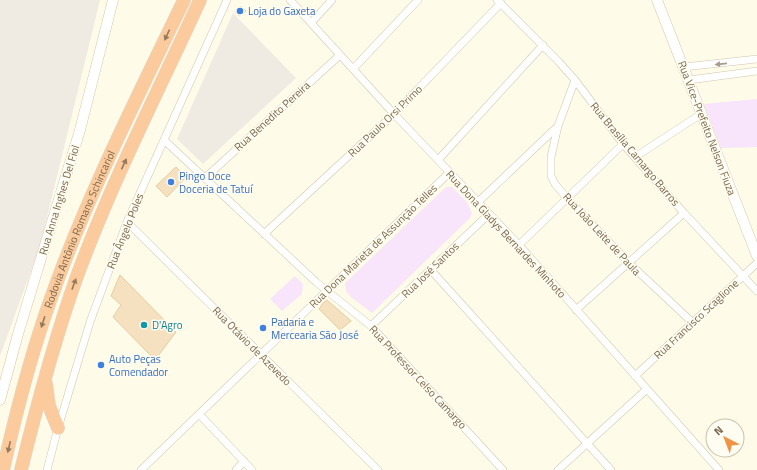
<svg xmlns="http://www.w3.org/2000/svg" width="757" height="470" viewBox="0 0 757 470" font-family="'Titillium Web',sans-serif">
<rect width="100%" height="100%" fill="#fefbe9"/>
<path fill="#efebe2" d="M0 0H100L40 246 0 356Z
M233 13 296 78 203 164 177 139Z"/>
<path fill="#f8e5fb" d="M757 99V147L721 148 704 104Z
M446 187H452L467 202 472 213 470 218 372 313 351 297 346 291 345 283Z
M295 276 303 284 302 294 282 311 270 299Z"/>
<path fill="#f5e1bf" stroke="#e9cc9e" d="M241 6 246 11 239 16 235 12Z
M176 167 186 177 167 197 156 186Z
M120 275 176 332 155 360 113 317 121 305 111 296Z
M327 300 351 321 340 330 319 309 323 303Z"/>
<g fill="none" stroke-linecap="round" stroke-linejoin="round">
<g stroke="#d2c6ad" stroke-width="8">
<path id="street" d="M290 0 394 114 519 245 719 470
M497 0 558 61 575 80 623 144 684 213 757 291
M311 23 332 0
M684 67 757 59
M353 69 418 0
M575 80 558 126 551 157V176L555 184 567 198 629 263 693 323
M689 80 757 71
M164 140 316 282 371 326 503 470
M635 157 701 114
M438 160 543 45
M205 178 340 55
M478 202 558 126
M127 222 378 470
M264 234 394 114 501 3
M519 245 623 144
M430 269 611 470
M576 310 684 213
M371 326 489 214
M635 376 757 263
M199 414 252 470
M47 470 58 428 90 322 127 222 227 0
M141 470 450 172
M236 470 244 461
M558 470 647 389"/>
</g>
<g stroke="#d5c7ab" stroke-width="11">
<path id="secondary" d="M657 0 757 256
M0 400 18 334 80 130 113 0"/>
</g>
<g stroke="#dfdbd4" stroke-width="14">
<g id="highway">
<path d="M46 384 49 406 58 428"/>
<path id="s1" d="M3 470C16 412 31 354 51 298 87 196 137 98 184 0"/>
<path d="M21 470C37 405 54 341 76 279 111 183 158 92 200 0"/>
</g>
</g>
<use href="#street" stroke="#fff" stroke-width="7"/>
<use href="#secondary" stroke="#fff" stroke-width="10"/>
<use href="#highway" stroke="#fccb9d" stroke-width="13"/>
</g>
<defs><path id="oneway-solid" d="M-6-.8H1V-3.2L6.5 0L1 3.2V.8H-6Z"/></defs>
<g fill="#957b5b">
<use href="#oneway-solid" transform="translate(167 35) rotate(115)"/>
<use href="#oneway-solid" transform="translate(124 164) rotate(-65)"/>
<use href="#oneway-solid" transform="translate(74 284) rotate(-70)"/>
<use href="#oneway-solid" transform="translate(43 322) rotate(108)"/>
<use href="#oneway-solid" transform="translate(9 447) rotate(103)"/>
</g>
<use fill="#a99c89" href="#oneway-solid" transform="translate(721 64) rotate(174)"/>
<g fill="#3f7fe0" stroke="#fffdf1" stroke-width="1.5">
<circle cx="240" cy="11" r="4"/>
<circle cx="171" cy="182" r="4"/>
<circle cx="263" cy="328" r="4"/>
<circle cx="101" cy="365" r="4"/>
</g>
<circle fill="#0f9aa8" stroke="#fffdf1" stroke-width="1.5" cx="144" cy="325" r="4"/>
<g text-anchor="middle" stroke-width="3" stroke-linejoin="round" paint-order="stroke">
<g font-size="11" fill="#366cbe" stroke="#fffdf1" text-anchor="start">
<text x="248" y="15">Loja do Gaxeta</text>
<text x="179" y="180">Pingo Doce<tspan x="179" dy="13">Doceria de Tatuí</tspan></text>
<text x="271" y="326">Padaria e<tspan x="271" dy="13">Mercearia São José</tspan></text>
<text x="109" y="363">Auto Peças<tspan x="109" dy="13">Comendador</tspan></text>
</g>
<g font-size="11" fill="#7b674a" stroke="#fffdf1">
<text transform="translate(272 116) rotate(-42)" y="4">Rua Benedito Pereira</text>
<text transform="translate(385 121) rotate(-44)" y="4">Rua Paulo Orsi Primo</text>
<text transform="translate(707 128) rotate(69)" y="4">Rua Vice-Prefeito Nelson Fiuza</text>
<text transform="translate(635 154) rotate(50)" y="4">Rua Brasília Camargo Barros</text>
<text transform="translate(59 200) rotate(-73)" y="4">Rua Anna Inghes Del Fiol</text>
<text dy="4" stroke="none"><textPath href="#s1" startOffset="253">Rodovia Antônio Romano Schincariol</textPath></text>
<text transform="translate(125 231) rotate(-68)" y="4">Rua Ângelo Poles</text>
<text transform="translate(506 234) rotate(47)" y="4">Rua Dona Gladys Bernardes Minhoto</text>
<text transform="translate(602 234) rotate(47)" y="4">Rua João Leite de Paula</text>
<text transform="translate(373 246) rotate(-44)" y="4">Rua Dona Marieta de Assunção Telles</text>
<text transform="translate(430 270) rotate(-44)" y="4">Rua José Santos</text>
<text transform="translate(696 319) rotate(-43)" y="4">Rua Francisco Scaglione</text>
<text transform="translate(252 346) rotate(45)" y="4">Rua Otávio de Azevedo</text>
<text transform="translate(418 377) rotate(47)" y="4">Rua Professor Celso Camargo</text>
</g>
<g font-size="11" fill="#0d838f" stroke="#fffdf1" text-anchor="start">
<text x="152" y="329">D'Agro</text>
</g>
</g>
<g transform="translate(725 438) rotate(318)"><circle r="19" fill="#fffdf1" stroke="#cac1ae"/>
<path d="M0-3L7 15L0 10L-7 15Z" fill="#ef9347"/>
<text y="-6" font-size="11" font-weight="bold" text-anchor="middle" fill="#7b674a">N</text>
</g>
</svg>
